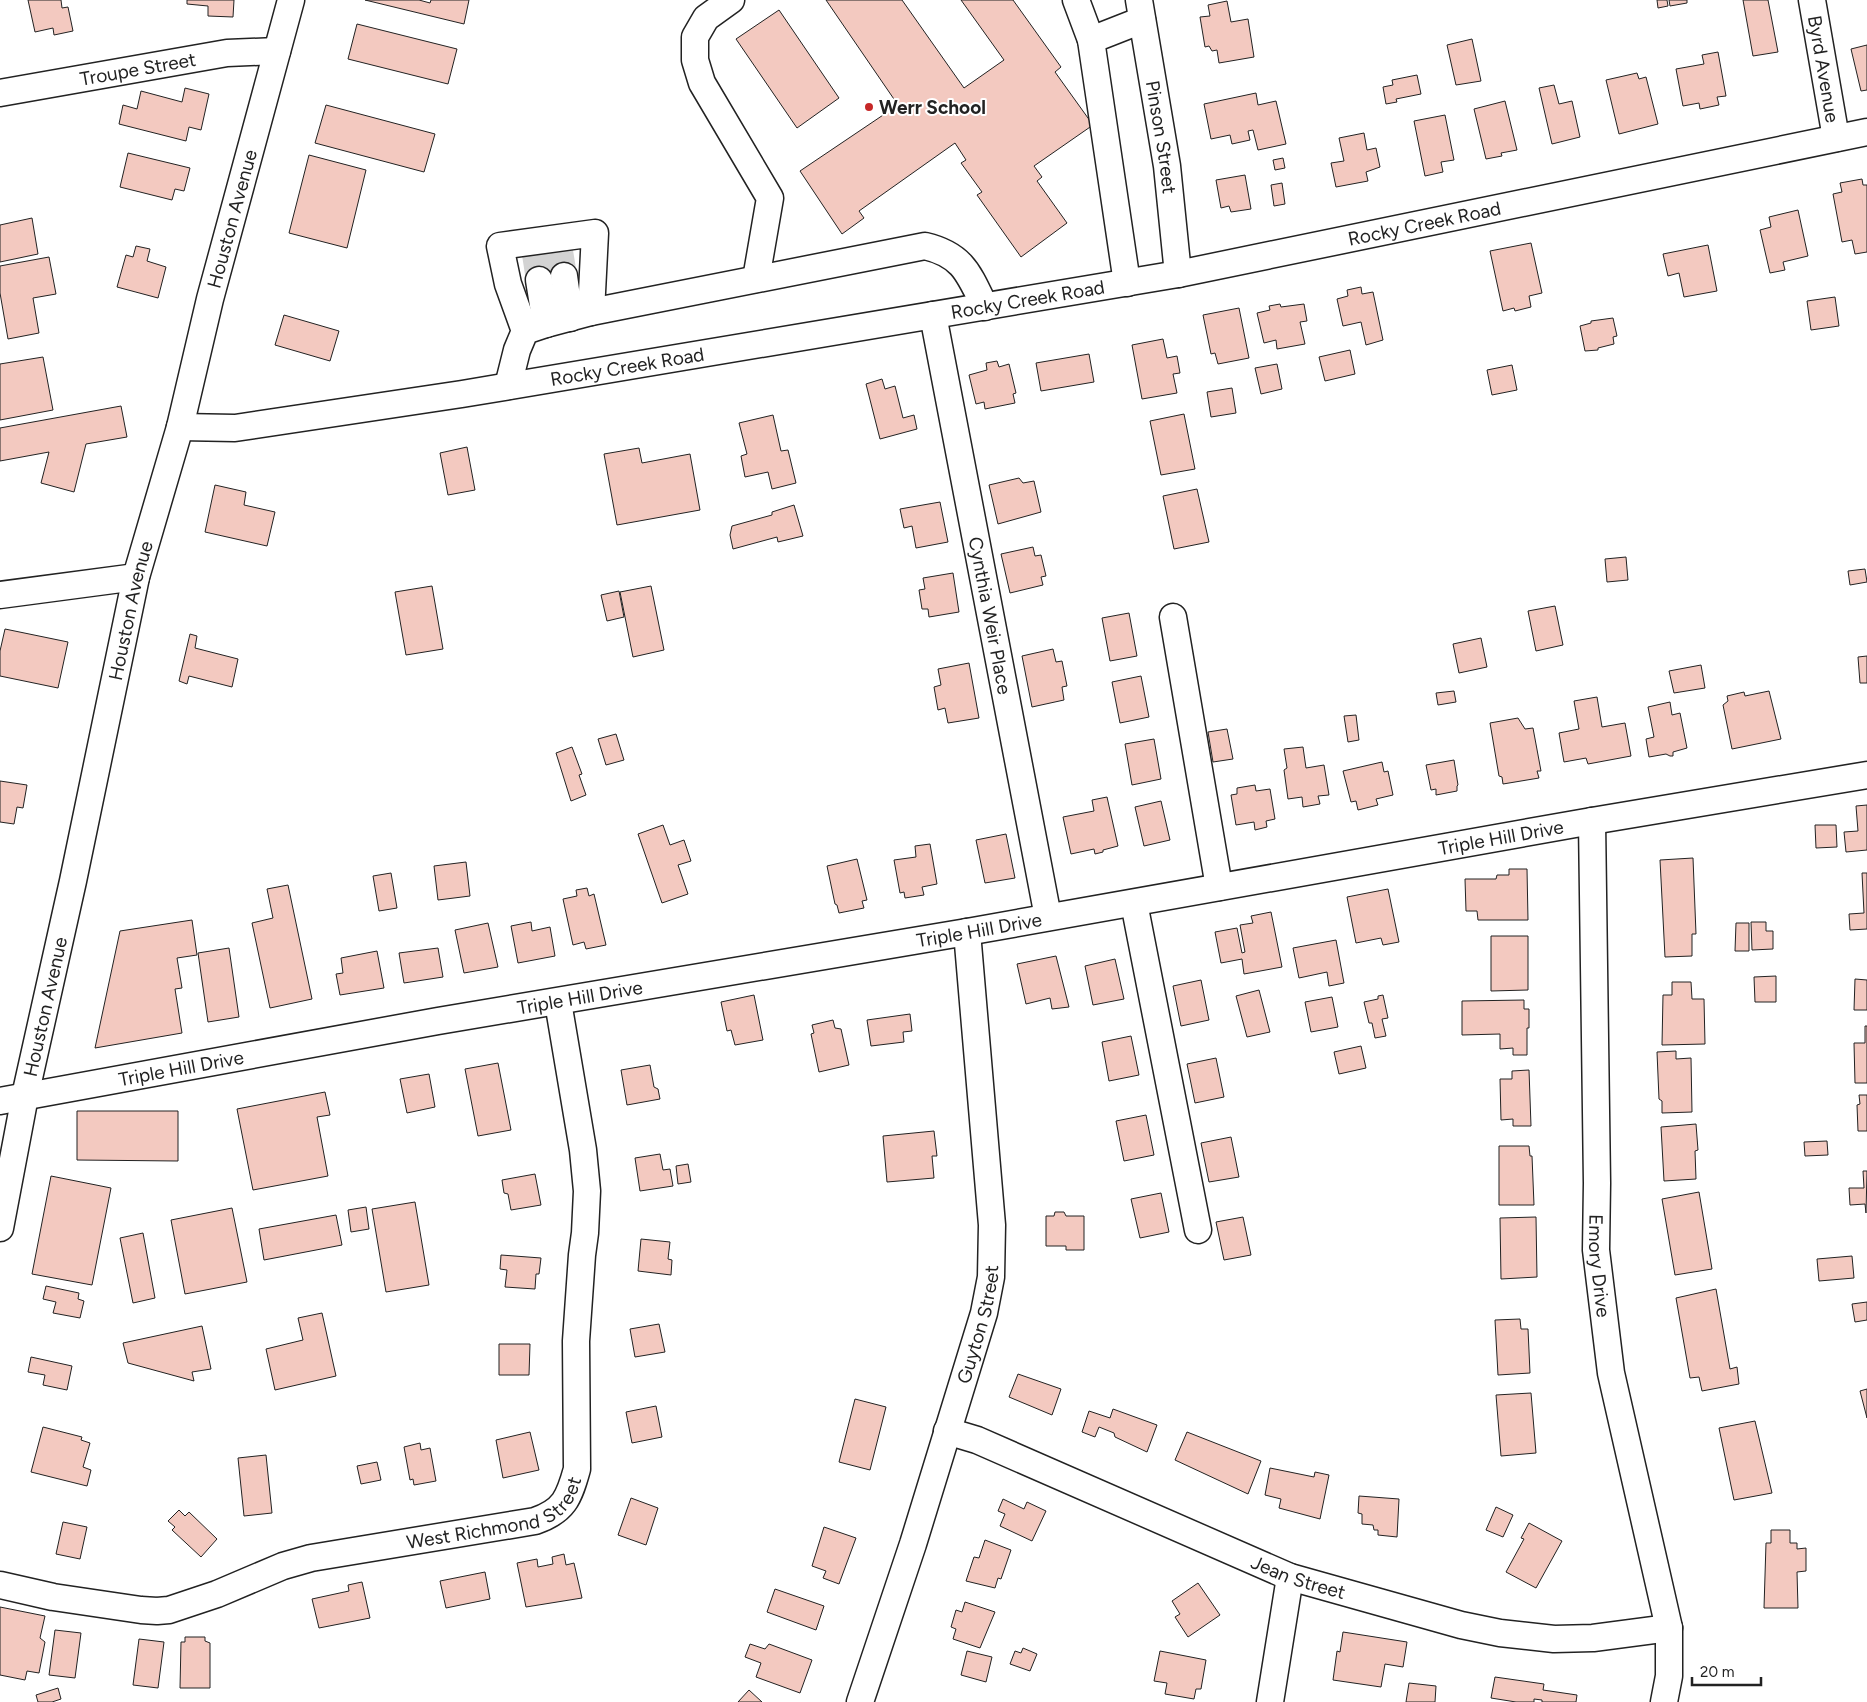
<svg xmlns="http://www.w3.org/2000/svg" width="1867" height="1702" viewBox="0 0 1867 1702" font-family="Figtree,sans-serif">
<rect width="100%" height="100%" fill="#fff"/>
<path fill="#f3c9c0" stroke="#222" d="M28 0H61L62 8 68 7 73 31 54 35 53 28 35 32Z
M187 0H234L233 17 208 16V6L187 4Z
M365 0H419L430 3 431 0H469L464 24Z
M826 0H902L964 88 1004 60 961 0H1013L1061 67 1055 72 1093 125 1034 166 1042 177 1037 181 1067 223 1021 257 977 195 982 192 961 163 966 160 955 143 859 211 864 218 842 234 800 171 898 105Z
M1657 0H1667L1668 6 1658 8Z
M1669 0H1687V3L1670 6Z
M1743 0H1768L1778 52 1753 56Z
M1227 1 1231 22 1248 19 1254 57 1219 63 1217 50 1212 51 1209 46 1205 47 1200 17 1210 16 1208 5Z
M779 10 839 98 797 128 736 39Z
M357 24 457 49 448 84 348 59Z
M1472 39 1481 81 1456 85 1447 45Z
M1867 45V90L1861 91 1851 49Z
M1718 52 1726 96 1717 97 1719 105 1700 109 1699 103 1683 106 1676 69 1704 64 1702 55Z
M1637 73 1639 79 1646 77 1658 124 1619 134 1606 80Z
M1417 75 1421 94 1396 99 1397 102 1386 104 1383 87 1393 85 1392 80Z
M1554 85 1559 104 1572 101 1580 137 1552 144 1539 88Z
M185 88 209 94 201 130 189 127 186 141 119 124 123 105 137 109 141 91 182 102Z
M1256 93 1258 105 1276 101 1286 144 1258 150 1253 130 1248 131 1250 140 1232 144 1230 135 1211 139 1204 104Z
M1505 101 1517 150 1501 153 1502 156 1486 159 1474 109Z
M326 105 435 134 424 172 315 143Z
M1445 115 1454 160 1441 162 1443 172 1425 176 1414 121Z
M1364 133 1367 150 1376 148 1380 167 1366 172 1368 181 1336 187 1331 163 1344 161 1339 138Z
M128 153 190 168 184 191 175 189 172 200 120 187Z
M309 155 366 170 347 248 289 233Z
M1283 158 1285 168 1275 170 1273 160Z
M1245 175 1251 209 1231 212 1229 206 1221 208 1216 180Z
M1862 179 1863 185H1867V252L1855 254 1852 240 1842 242 1833 194 1842 192 1840 183Z
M1282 183 1285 204 1274 206 1271 185Z
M1798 210 1808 256 1783 262 1785 270 1770 273 1760 230 1771 227 1769 217Z
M32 218 38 254 0 262V225Z
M1531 243 1542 293 1529 296 1531 307 1515 311 1514 308 1503 311 1490 251Z
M1708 245 1717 291 1684 297 1679 273 1668 276 1663 254Z
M136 246 150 249 147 261 166 267 158 298 117 287 126 255 133 257Z
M49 257 56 294 33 298 39 333 8 339 0 293V266Z
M1361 287 1362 294 1373 292 1383 340 1366 345 1361 322 1343 326 1337 299 1348 296 1347 290Z
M1835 297 1839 326 1811 330 1807 301Z
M1280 304 1281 307 1304 304 1307 321 1300 322 1305 344 1277 349 1276 340 1264 343 1257 313 1270 310 1269 306Z
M1239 308 1249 358 1218 364 1215 353 1211 354 1203 315Z
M284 315 339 331 330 361 275 345Z
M1613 318 1617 336 1613 337 1614 344 1598 348V350L1585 351 1580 326 1591 323V321Z
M1163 339 1167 358 1177 356 1180 373 1173 374 1177 393 1142 399 1132 345Z
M1350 350 1355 374 1325 381 1319 357Z
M1089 354 1094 382 1041 391 1036 363Z
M43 357 53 410 0 420V364Z
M997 361 999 367 1009 364 1016 393 1013 394 1015 403 985 409 984 402 976 404 969 375 987 370 986 363Z
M1277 364 1282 389 1261 394 1255 368Z
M1512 365 1517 390 1492 395 1487 370Z
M882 379 885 389 895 386 903 418 914 415 917 429 880 439 866 384Z
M1232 388 1236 413 1211 417 1207 392Z
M121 406 127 437 86 444 74 492 41 483 49 452 0 461V428Z
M1184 414 1195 469 1161 475 1150 421Z
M773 415 781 451 788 450 796 483 772 489 768 472 745 477 741 456 747 454 739 423Z
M467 447 475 490 448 495 440 453Z
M639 448 642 463 690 454 700 510 617 525 604 454Z
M1019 478 1023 483 1034 481 1041 512 998 524 989 485Z
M215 485 246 492 244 505 275 512 267 546 205 532Z
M1197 489 1209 542 1174 549 1163 496Z
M940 502 948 542 916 548 912 526 904 528 900 509Z
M794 505 803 536 778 542 777 537 733 549 730 535 732 526 772 515V512Z
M1033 547 1035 556 1041 555 1046 576 1041 577 1043 585 1010 593 1001 554Z
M1626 557 1628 580 1607 582 1605 559Z
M1865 569 1867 582 1850 585 1848 571Z
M953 573 959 612 929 617 928 609H922L919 590 925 589 923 578Z
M432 586 443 649 406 655 395 592Z
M651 586 664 650 633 657 620 592Z
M619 591 624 617 607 621 601 595Z
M1555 606 1563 645 1536 651 1528 611Z
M1129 613 1137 656 1110 661 1102 618Z
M5 629 68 642 58 688 0 676V651Z
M190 634 197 636 195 648 238 659 232 687 189 676 187 684 179 681Z
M1481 638 1487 667 1459 673 1453 644Z
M1053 649 1056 662 1062 661 1067 686 1062 687 1064 700 1032 707 1022 656Z
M1867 656V683H1860L1858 657Z
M969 663 979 718 948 723 945 708 938 710 934 687 941 685 938 669Z
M1701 665 1705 688 1674 693 1669 671Z
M1141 676 1149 717 1120 723 1112 682Z
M1454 691 1456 702 1438 705 1436 693Z
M1769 691 1781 739 1732 749 1723 705 1728 701 1727 696 1744 692 1745 696Z
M1597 697 1602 727 1625 723 1631 756 1588 764 1586 758 1564 762 1559 733 1579 729 1574 701Z
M1670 702 1672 715 1680 713 1687 748 1673 752V756H1670L1666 754 1649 757 1646 739 1654 737 1648 707Z
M1356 715 1359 740 1348 742 1344 716Z
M1518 718 1525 729 1533 728 1541 771H1537L1539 778 1503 784 1502 777 1499 776 1490 723Z
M1227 729 1233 759 1213 762 1208 732Z
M616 734 624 760 606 765 598 739Z
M1154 739 1161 779 1132 785 1125 744Z
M572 747 582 774 579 775 586 795 571 801 556 753Z
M1303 747 1306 768 1324 765 1329 795 1318 796 1320 804 1303 807 1302 797 1288 799 1284 770 1287 768 1284 749Z
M1454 760 1458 785 1457 786V791L1436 795V789L1431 790 1426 765Z
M1382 762 1384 772 1388 771 1393 795 1376 799 1378 805 1358 810 1356 801 1351 802 1343 771Z
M0 781 27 785 23 808 17 807 14 824 0 822Z
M1255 785 1256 791 1270 789 1275 819 1266 821 1267 827 1255 830 1254 822 1236 825 1231 795 1237 794V788Z
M1107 797 1118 846 1103 850V852L1095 854 1094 849 1071 854 1063 817 1094 811 1092 800Z
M1161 801 1170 840 1144 846 1135 807Z
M1867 805V850L1846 852 1844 832 1858 831 1856 806Z
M663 825 670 845 684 840 691 861 678 865 688 894 662 903 638 834Z
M1815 825H1836L1837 847 1816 848Z
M1006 834 1015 878 985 883 976 840Z
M930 844 937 884 922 887 924 895 905 898 904 892 900 893 894 860 916 857 915 846Z
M1693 858 1696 934H1692V956L1665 957 1660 860Z
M857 859 867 900 862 901 864 908 839 913 837 905 835 904 827 866Z
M466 862 470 896 438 900 434 866Z
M1509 869H1527L1528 920H1478L1477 911H1466L1465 879H1496L1497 875H1509Z
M391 873 397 908 379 911 373 876Z
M1862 873H1867V929L1850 930 1849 914 1864 913Z
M288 885 312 999 270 1008 252 923 273 918 267 889Z
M587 888 589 896 594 894 606 945 586 949 584 942 573 945 563 899 577 896 576 890Z
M1388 889 1399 942 1383 945 1381 938 1356 943 1347 897Z
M1271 912 1282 967 1244 974 1242 959 1221 963 1215 932 1237 928 1242 953 1245 952 1240 925 1253 923 1251 916Z
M192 920 197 955 177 958 182 988 175 989 182 1033 95 1048 120 931Z
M531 922 532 931 550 927 555 956 518 963 511 926Z
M1751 922H1766V931H1773V949L1752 950Z
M488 923 498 967 464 973 455 930Z
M1736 923H1749V951H1735Z
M1491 936H1528V990L1491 991Z
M1336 940 1344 983 1329 986 1327 972 1299 978 1293 948Z
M229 948 239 1017 208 1022 198 953Z
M438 948 443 977 404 983 399 953Z
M377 951 384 988 340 995 336 974 343 973 341 958Z
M1056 956 1069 1007 1052 1009 1050 998 1026 1004 1017 964Z
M1115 959 1124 999 1093 1005 1085 966Z
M1776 976V1002H1755L1754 977Z
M1855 979 1867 980V1010H1854Z
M1201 980 1209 1020 1181 1026 1173 986Z
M1672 982H1691L1692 999H1704L1705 1044 1662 1045 1663 995H1672Z
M1259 990 1270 1032 1247 1037 1236 996Z
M754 995 763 1040 735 1045 731 1030 727 1031 721 1002Z
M1383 995 1388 1018 1382 1019 1386 1036 1375 1038 1372 1023H1369L1364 1002 1378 999V996Z
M1332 997 1338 1027 1311 1032 1305 1002Z
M1524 1000V1009H1529V1028H1527V1055H1513V1048L1500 1049V1034L1462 1035V1001Z
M910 1014 912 1031 903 1032 904 1042 871 1046 867 1020Z
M833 1020 835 1028 841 1029 849 1065 819 1072 811 1034 814 1033 812 1025Z
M1865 1026H1867V1083H1855L1854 1043H1865Z
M1131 1036 1139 1075 1109 1081 1102 1042Z
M1361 1046 1366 1068 1339 1074 1334 1052Z
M1676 1051V1059L1691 1058 1692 1112 1662 1113V1101L1659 1099 1657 1052Z
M1216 1058 1224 1097 1195 1103 1187 1064Z
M498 1063 511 1130 478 1136 465 1069Z
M650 1065 654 1087 658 1089 660 1099 627 1105 621 1070Z
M1529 1070 1531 1126H1513V1119L1501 1120 1500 1079H1512V1071Z
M429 1074 435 1107 407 1113 400 1079Z
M325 1092 330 1115 317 1117 328 1176 253 1190 237 1109Z
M1859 1095H1867V1131H1858L1857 1105 1860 1104Z
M77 1111H178V1161L77 1160Z
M1146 1115 1154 1155 1124 1161 1116 1121Z
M1696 1124 1698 1150 1695 1151 1696 1179 1664 1181 1661 1127Z
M934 1131 937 1156H932L934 1178 887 1182 883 1136Z
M1231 1137 1239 1177 1209 1182 1201 1143Z
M1827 1141 1828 1155 1805 1156 1804 1142Z
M1499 1146H1529L1530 1156H1532L1534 1205H1499Z
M660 1154 663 1170 670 1169 673 1186 640 1191 635 1158Z
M688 1164 691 1182 678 1184 676 1166Z
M1863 1171H1867L1866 1213 1865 1204 1850 1205 1849 1188H1864Z
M535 1174 541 1205 511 1210 508 1194 504 1193 502 1180Z
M51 1176 111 1188 92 1285 32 1274Z
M1699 1192 1712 1269 1675 1275 1662 1199Z
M1161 1193 1169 1232 1140 1238 1131 1199Z
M415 1202 429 1285 386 1292 372 1209Z
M366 1207 369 1229 351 1232 348 1210Z
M232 1208 247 1282 185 1294 171 1220Z
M1055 1212H1064L1066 1216H1084V1250H1066V1246H1046V1216H1054Z
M336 1215 342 1245 264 1260 259 1229Z
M1243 1217 1251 1255 1224 1260 1216 1222Z
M1536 1217 1537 1277 1501 1279 1500 1218Z
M143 1233 155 1298 133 1303 120 1238Z
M641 1239 670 1242 668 1259 672 1260 671 1275 638 1271Z
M501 1255 541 1258 539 1274H536L535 1289 505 1287 507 1270 500 1269Z
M1852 1256 1854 1278 1819 1281 1817 1259Z
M46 1286 79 1293 78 1299 84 1301 80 1318 53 1313 56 1302 43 1299Z
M1716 1289 1730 1369 1737 1367 1739 1384 1702 1391 1699 1377 1690 1378 1676 1298Z
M1867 1302V1320L1855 1322 1852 1304Z
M322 1313 336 1376 275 1390 266 1349 303 1340 298 1318Z
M1520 1319 1521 1329H1528L1530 1373 1498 1375 1495 1320Z
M659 1324 665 1352 635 1357 630 1329Z
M202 1326 211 1369 192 1372 194 1381 128 1363 123 1343Z
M499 1344H530L529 1375H499Z
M31 1357 72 1366 67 1390 43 1385 45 1375 28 1372Z
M1018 1374 1061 1389 1052 1415 1009 1397Z
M1867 1389V1418L1860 1391Z
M1531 1393 1536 1453 1501 1456 1496 1395Z
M855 1399 886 1407 870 1470 839 1462Z
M656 1406 662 1437 632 1443 626 1412Z
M1113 1409 1157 1425 1147 1452 1115 1437 1114 1433 1099 1427 1095 1437 1082 1432 1089 1411 1110 1418Z
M1755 1421 1772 1493 1734 1500 1719 1428Z
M43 1427 82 1437 81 1440 90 1443 83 1467 91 1470 87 1486 31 1472Z
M530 1432 539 1470 503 1478 496 1440Z
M1187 1432 1261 1461 1248 1494 1175 1460Z
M420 1443 421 1450 430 1448 436 1481 414 1485 413 1479 410 1480 404 1447Z
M266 1455 272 1513 244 1516 238 1458Z
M377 1462 381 1480 361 1484 357 1466Z
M1270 1468 1314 1477 1315 1472 1329 1475 1320 1519 1279 1508 1281 1499 1265 1495Z
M1359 1496 1399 1499 1397 1537 1378 1535V1530H1374L1373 1525 1362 1524V1514L1358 1513Z
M631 1498 658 1508 646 1545 618 1535Z
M1003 1499 1024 1509 1027 1502 1046 1511 1032 1541 1000 1526 1005 1514 998 1511Z
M1496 1507 1513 1515 1503 1537 1486 1530Z
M179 1510 185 1516 189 1512 217 1539 201 1557 172 1530 175 1527 168 1521Z
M63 1522 87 1527 80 1559 56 1554Z
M1529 1523 1562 1541 1536 1588 1506 1572 1524 1539 1521 1538Z
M824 1527 856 1538 839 1584 823 1578 826 1571 812 1566Z
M1771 1530H1790V1543H1797V1549L1806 1548V1571L1797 1572 1798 1608H1764L1766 1543H1771Z
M985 1540 1011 1550 1001 1579 998 1578 995 1588 966 1581 974 1557 979 1558Z
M564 1554 566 1565 574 1563 582 1598 526 1607 517 1563 537 1559 538 1567 553 1564 552 1557Z
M485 1572 490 1599 446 1608 440 1581Z
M362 1582 370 1618 319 1628 312 1599 349 1591 348 1585Z
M1198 1583 1220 1615 1188 1637 1175 1617 1180 1614 1172 1601Z
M775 1589 824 1606 816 1630 767 1612Z
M965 1602 995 1612 980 1648 953 1639 956 1629 951 1627 956 1610 962 1612Z
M0 1607 45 1616 40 1638 45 1642 39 1673 27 1671 25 1680 0 1675Z
M55 1630 81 1633 75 1678 49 1675Z
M1343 1632 1407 1642 1403 1667 1385 1664 1381 1687 1333 1680 1337 1651 1340 1652Z
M185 1637H205V1641L210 1643V1688H180L181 1642H185Z
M139 1639 164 1642 158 1688 133 1685Z
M750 1644 765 1649 769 1644 812 1660 800 1693 756 1677 761 1663 745 1657Z
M1023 1648 1037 1654 1030 1671 1010 1664 1015 1651 1021 1653Z
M967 1651 992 1657 986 1682 961 1675Z
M1160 1651 1206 1660 1201 1689H1196L1194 1699 1165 1694 1167 1683 1154 1681Z
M1495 1677 1544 1684 1543 1690 1577 1695 1576 1702H1542V1700L1534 1699V1702H1516L1491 1698Z
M1409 1683 1436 1686 1435 1702H1406Z
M58 1688 61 1699 52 1702H38L36 1695Z
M749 1690 762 1702H738Z"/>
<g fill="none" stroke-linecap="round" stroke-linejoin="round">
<path stroke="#d3d3d3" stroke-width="26" stroke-dasharray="26 13" stroke-linecap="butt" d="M560 251 564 276
M535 254 539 280"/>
<g stroke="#222" stroke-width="29">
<g id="minor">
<path d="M731 0 706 18 695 37V60L702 83 770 198 756 279"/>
<path d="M1076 0 1091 40 1127 283"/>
<path id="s1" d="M1139 0 1167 166 1178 274"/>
<path id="s2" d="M1812 0 1836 138"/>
<path d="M1091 40 1142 20"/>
<path id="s3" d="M0 93 227 53 277 51"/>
<path d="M564 276 570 318"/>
<path d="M539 280 546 324"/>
<path d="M591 312 925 246C963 255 969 274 985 307"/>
<path id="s4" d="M933 315 1048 917"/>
<path d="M508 386 517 350 525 331 546 324 591 312 595 233 500 246 508 284 525 331"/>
<path id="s5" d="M180 427 235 428 462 394 1178 274 1867 132"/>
<path d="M0 595 136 577"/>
<path d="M1173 617 1219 887"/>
<path id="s6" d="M1592 821 1597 1183 1596 1250 1611 1373 1669 1628V1676L1664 1702"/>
<path d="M1134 903 1198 1230"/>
<path id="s7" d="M0 1101 438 1021 967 932 1592 821 1867 775"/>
<path id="s8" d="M0 1228 25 1096 73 881 136 577 180 427 210 299 291 0"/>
<path id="s9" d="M947 1431 977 1440 1290 1577 1461 1625 1500 1633 1554 1639 1593 1638 1669 1628"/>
<path id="s10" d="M0 1585 53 1597 141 1610 157 1611 169 1610 217 1594 283 1566 311 1558 535 1521C564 1511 569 1498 577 1469L576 1341 582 1255 585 1233 587 1191 583 1150 558 1002"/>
<path id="s11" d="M860 1702 913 1544 984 1313 991 1277 992 1225 967 932"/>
<path d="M1270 1702 1290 1577"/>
</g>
</g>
<use href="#minor" stroke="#fff" stroke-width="26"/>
</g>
<circle fill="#c62828" stroke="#fff" stroke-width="2" cx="869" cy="107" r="5"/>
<g text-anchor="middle" stroke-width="4" stroke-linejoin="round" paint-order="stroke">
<g font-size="19" fill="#222" stroke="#fff">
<text dy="7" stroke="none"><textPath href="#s3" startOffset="140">Troupe Street</textPath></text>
<text dy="7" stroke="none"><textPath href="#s2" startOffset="70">Byrd Avenue</textPath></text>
<text dy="7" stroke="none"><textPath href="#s1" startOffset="139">Pinson Street</textPath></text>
<text dy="7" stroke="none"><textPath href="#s8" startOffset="1036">Houston Avenue</textPath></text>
<text dy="7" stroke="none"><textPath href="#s5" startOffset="1262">Rocky Creek Road</textPath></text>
<text dy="7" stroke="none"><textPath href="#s5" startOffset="858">Rocky Creek Road</textPath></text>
<text dy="7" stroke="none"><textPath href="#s5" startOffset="452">Rocky Creek Road</textPath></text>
<text dy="7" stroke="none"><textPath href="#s8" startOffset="631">Houston Avenue</textPath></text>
<text dy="7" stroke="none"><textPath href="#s4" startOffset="306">Cynthia Weir Place</textPath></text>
<text dy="7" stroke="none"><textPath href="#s7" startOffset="1524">Triple Hill Drive</textPath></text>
<text dy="7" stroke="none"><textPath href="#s7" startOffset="994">Triple Hill Drive</textPath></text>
<text dy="7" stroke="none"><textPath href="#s7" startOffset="589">Triple Hill Drive</textPath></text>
<text dy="7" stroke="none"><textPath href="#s8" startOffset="226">Houston Avenue</textPath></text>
<text dy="7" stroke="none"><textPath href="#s7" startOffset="184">Triple Hill Drive</textPath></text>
<text dy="7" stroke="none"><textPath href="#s6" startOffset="445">Emory Drive</textPath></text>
<text dy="7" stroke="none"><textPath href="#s11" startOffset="396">Guyton Street</textPath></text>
<text dy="7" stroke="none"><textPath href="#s10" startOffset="516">West Richmond Street</textPath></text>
<text dy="7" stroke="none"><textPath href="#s9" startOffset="381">Jean Street</textPath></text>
</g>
<g font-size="19" font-weight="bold" fill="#222" stroke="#fff" text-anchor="start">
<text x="879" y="114">Werr School</text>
</g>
</g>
<path d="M1692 1677v8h69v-8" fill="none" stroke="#222222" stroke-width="2.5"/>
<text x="1700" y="1677" font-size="15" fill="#222222" stroke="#ffffff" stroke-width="4" paint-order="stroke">20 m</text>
</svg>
